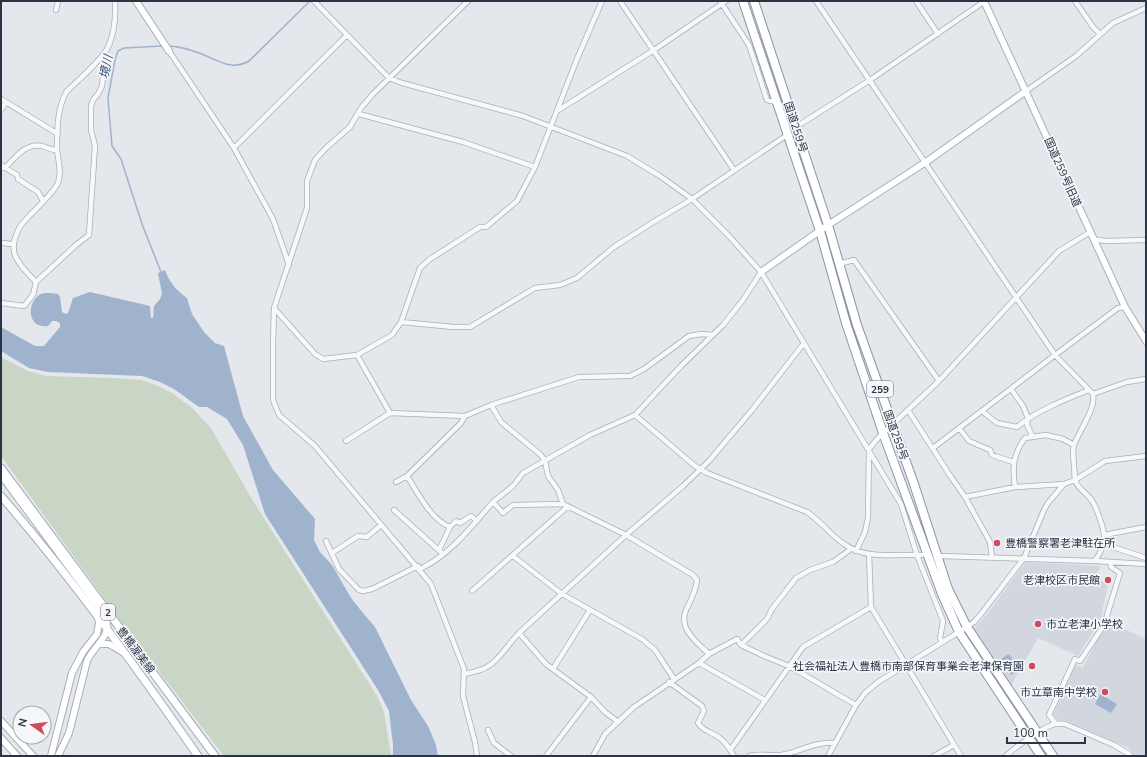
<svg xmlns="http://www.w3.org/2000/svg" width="1147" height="757" viewBox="0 0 1147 757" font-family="'Nunito Sans','Noto Sans JP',sans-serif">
<rect width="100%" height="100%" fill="#e4e7ec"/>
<path fill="#d2d6de" d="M1026 562 1101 566 1095 577 1108 585 1100 621 1078 656 1038 638 1011 686 974 628 983 619Z
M1107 621 1146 639V756H1135L1129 748 1067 721 1058 720 1053 715 1075 665 1083 668Z"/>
<path fill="#c9d6c5" d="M1 357 28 371 46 376 113 378 142 380 158 386 172 393 191 407 211 428 253 501 377 696 384 712 391 756H224L122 623 1 456Z"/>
<path fill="#9fb4cc" d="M165 270C169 282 177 291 187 298L192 314 204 332 215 343 224 346 243 416 273 470 315 519 314 540 320 552 332 565 351 598 363 613 375 627 411 700 428 726 436 745 438 756H393V745L389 711 378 690 265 514 243 445 227 419 207 407H199L174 389 160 382 142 376 48 372 29 368 1 351V327L35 346H44L60 327V323L56 321H52L48 326C28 329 26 305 39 295 44 292 52 293 58 294L60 297 62 312 66 314 68 313 73 298 90 292 150 306 151 318H153L154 306 160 299 162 294 158 273Z
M1009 654 1019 670 1011 675 1001 659Z
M1100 694 1117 704 1111 713 1095 704Z"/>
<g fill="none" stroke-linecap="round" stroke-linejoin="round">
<path stroke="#9fb4cc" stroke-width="1.5" d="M168 46C180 46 191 50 202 54 219 61 231 71 249 61L310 1
M161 272 142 224 121 159 112 146 108 98 115 60 118 51 124 48 162 46"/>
<g stroke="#a9aeb7" stroke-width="6">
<path id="street" d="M314 1 389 78 402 83 523 116 627 156 660 176 692 199 729 236 761 272 901 504 917 555 943 621 940 638 942 642
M468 1 373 94 361 108 350 127 326 148 315 160 307 181V208L274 308 315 354 323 359 357 355 392 335 401 322 420 268 430 259 460 240 480 227H486L517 201 535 167 577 59 602 1
M620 1 734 170
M720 1 749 45 767 100 776 102
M816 1 1055 355 1093 394C1096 409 1079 431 1074 445 1072 453 1074 459 1074 467 1075 471 1074 475 1075 479 1076 487 1085 492 1090 498 1096 505 1106 533 1104 541 1103 548 1099 555 1095 561
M916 1 938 34
M1075 1 1093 27 1100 34
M56 10 58 1
M169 51 234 148 273 219 289 265
M1026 91 1076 56 1113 23 1146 8
M1 99 58 134
M1 110 6 102
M557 111 654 50 726 1
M359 114 463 142 535 167
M796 127 870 80 985 1
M234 148 347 35
M1 165 17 175 18 179 38 192 43 201
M1 168H5C15 158 26 142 42 146 48 148 51 150 57 150
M1093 239 1105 241 1146 240
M1 243 12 244
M839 264 854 260 939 381
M36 282C17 262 5 252 21 225 29 215 55 192 58 183 62 171 58 161 57 149 57 131 57 107 67 91 79 80 92 68 103 55 114 42 116 18 115 1
M1 303 24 306 33 295 36 282 76 245 89 235 95 146 91 130V106L93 100 98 94 102 86 104 67V55
M274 308 273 345V400L279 415 315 446 431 584 464 669 463 696 475 742 477 756
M401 322 454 327H470L535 288 560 285 577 278 614 247 655 221 692 199 787 135
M357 355 390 413 465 416 491 405 579 377 630 376 644 369 689 336 702 334 713 335
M1011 389 1023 406 1028 418 1027 425 1033 437
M1093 394 1127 382 1146 379
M491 405 501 422 541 455 545 461 548 476 558 490 563 504
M908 410 949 474 965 497 990 542 992 557
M982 411 997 423 1017 427C1036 411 1066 399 1089 390
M635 415 695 466 707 473 807 512C821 521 830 535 844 544 866 560 896 554 922 555
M959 428 969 441 990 450 992 455 1013 462
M346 441 390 413
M933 448 1055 355 1118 308 1125 307
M407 476C418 493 431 520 450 527
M396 482 407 476 461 423 465 416
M1015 487C1012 468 1013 454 1025 438L1046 435 1063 439 1074 445
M965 497 1015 487 1064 484
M493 502 513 486 523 473 590 435 635 415 681 366 723 325 743 300 761 272
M394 510 443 554
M1104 535 1146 527
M1105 540 1110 546 1146 558
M326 541 339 569 359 590 363 591 372 589 418 566
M439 550 450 527 456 521 460 523 471 516 476 520
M856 551 865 532 868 518 869 449 878 438 939 381 1059 251 1090 232
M332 553 358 536 367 537 381 525
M869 554 871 607 961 756
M513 556 562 594 642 639 655 650 674 679
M941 556 1095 561 1146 564
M420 569C450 555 471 527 493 502L503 513 513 505 563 504 626 535 693 575 697 580C696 591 691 600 686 610 678 629 697 642 709 654
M472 591 567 507
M519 633 546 664 591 697 605 712 617 721
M741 645 767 619 772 609 796 578 810 570 833 562 851 549
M699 663 765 700
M553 669 590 610
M464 674C469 673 475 672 480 670 497 665 507 645 519 633L626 535 683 486 709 461 752 410 804 343
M669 682 702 706 704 711 698 723C702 730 710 732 717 736 724 740 730 749 734 756
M1056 724 1049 715 1075 659 1080 661 1104 625 1120 573 1111 567 1110 562
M488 730 494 743 511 756
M731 749 803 647 871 607
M546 756 591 697
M593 756 605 734 634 707 699 663 709 654 737 639 741 645 764 656 789 666 856 705
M749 756C761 753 769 756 781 755 799 752 816 741 835 743
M828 756 856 705 865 693 878 682 967 627 974 622 981 614 1024 558 1044 510 1048 503 1064 484 1075 480 1105 461 1146 456
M934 756 954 745
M1006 756C1012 749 1043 728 1052 725 1056 723 1060 724 1065 724L1114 745 1129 754 1131 756"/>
</g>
<g stroke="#a9aeb7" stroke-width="8">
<path id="secondary" d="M136 1 169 51
M984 1 1125 307 1146 341
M761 272 828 225 926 162 1026 91
M1 475 105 616C114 635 94 645 87 661L69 733 58 756
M99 644H109L124 653
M1 721 33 756
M1 738 17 756
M51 756 72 673 83 652 97 634 99 623 98 618"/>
</g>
<g stroke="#a3abb8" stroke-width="9">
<path id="primary" d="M1 468 215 756
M1 496C72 578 136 667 198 756"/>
</g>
<g stroke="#8b94a3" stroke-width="10">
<path id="highway" d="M743 1 820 231 846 323 883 433 942 594 959 632 1041 756
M754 1 828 225 857 325 914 484 948 589 967 627 1053 756"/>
</g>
<use href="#street" stroke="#f7f8fa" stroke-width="4.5"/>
<use href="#secondary" stroke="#fff" stroke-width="6"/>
<use href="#primary" stroke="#fff" stroke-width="7"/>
<use href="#highway" stroke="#fff" stroke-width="8"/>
</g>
<g fill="#d1495b" stroke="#f4f6f9" stroke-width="1.5">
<circle cx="997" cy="543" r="4"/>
<circle cx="1108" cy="580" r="4"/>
<circle cx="1038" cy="624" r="4"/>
<circle cx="1032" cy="666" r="4"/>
<circle cx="1105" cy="692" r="4"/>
</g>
<g text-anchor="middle" stroke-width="3.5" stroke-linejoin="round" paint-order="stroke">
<g fill="#f4f6f9" stroke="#676e7b" stroke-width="1">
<rect x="867" y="381" width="26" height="16" rx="3"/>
<rect x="101" y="604" width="14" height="16" rx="3"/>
</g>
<g font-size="10" font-weight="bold" fill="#2b3445">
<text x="880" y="393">259</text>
<text x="108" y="616">2</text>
</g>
<g font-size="11" fill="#2b3445" stroke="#f4f6f9">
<text transform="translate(796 127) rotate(72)" y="4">国道259号</text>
<text transform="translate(1063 172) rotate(66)" y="4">国道259号旧道</text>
<text transform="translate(896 435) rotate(70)" y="4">国道259号</text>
<text transform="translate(136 650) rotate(53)" y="4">豊橋渥美線</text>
</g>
<g font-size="11" fill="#2b3445" stroke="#f4f6f9" text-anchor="end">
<text x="1005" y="547" text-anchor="start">豊橋警察署老津駐在所</text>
<text x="1100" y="584">老津校区市民館</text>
<text x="1046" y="628" text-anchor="start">市立老津小学校</text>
<text x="1024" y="670">社会福祉法人豊橋市南部保育事業会老津保育園</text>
<text x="1097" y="696">市立章南中学校</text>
</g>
<g font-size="12" font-style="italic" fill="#34527a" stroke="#f4f6f9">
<text transform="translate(106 67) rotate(-78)" y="4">境川</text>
</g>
</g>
<rect width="1147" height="757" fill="none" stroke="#2b3445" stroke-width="4"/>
<g transform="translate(32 725) rotate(284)"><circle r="19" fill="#f4f6f9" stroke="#a4a8b1"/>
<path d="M0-3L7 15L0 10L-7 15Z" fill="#d1495b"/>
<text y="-6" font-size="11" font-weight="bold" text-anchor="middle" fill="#2b3445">N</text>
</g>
<path d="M1007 737v6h78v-6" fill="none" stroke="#2b3445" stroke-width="2"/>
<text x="1013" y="737" font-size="12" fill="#2b3445" stroke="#f4f6f9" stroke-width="3" paint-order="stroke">100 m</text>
</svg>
